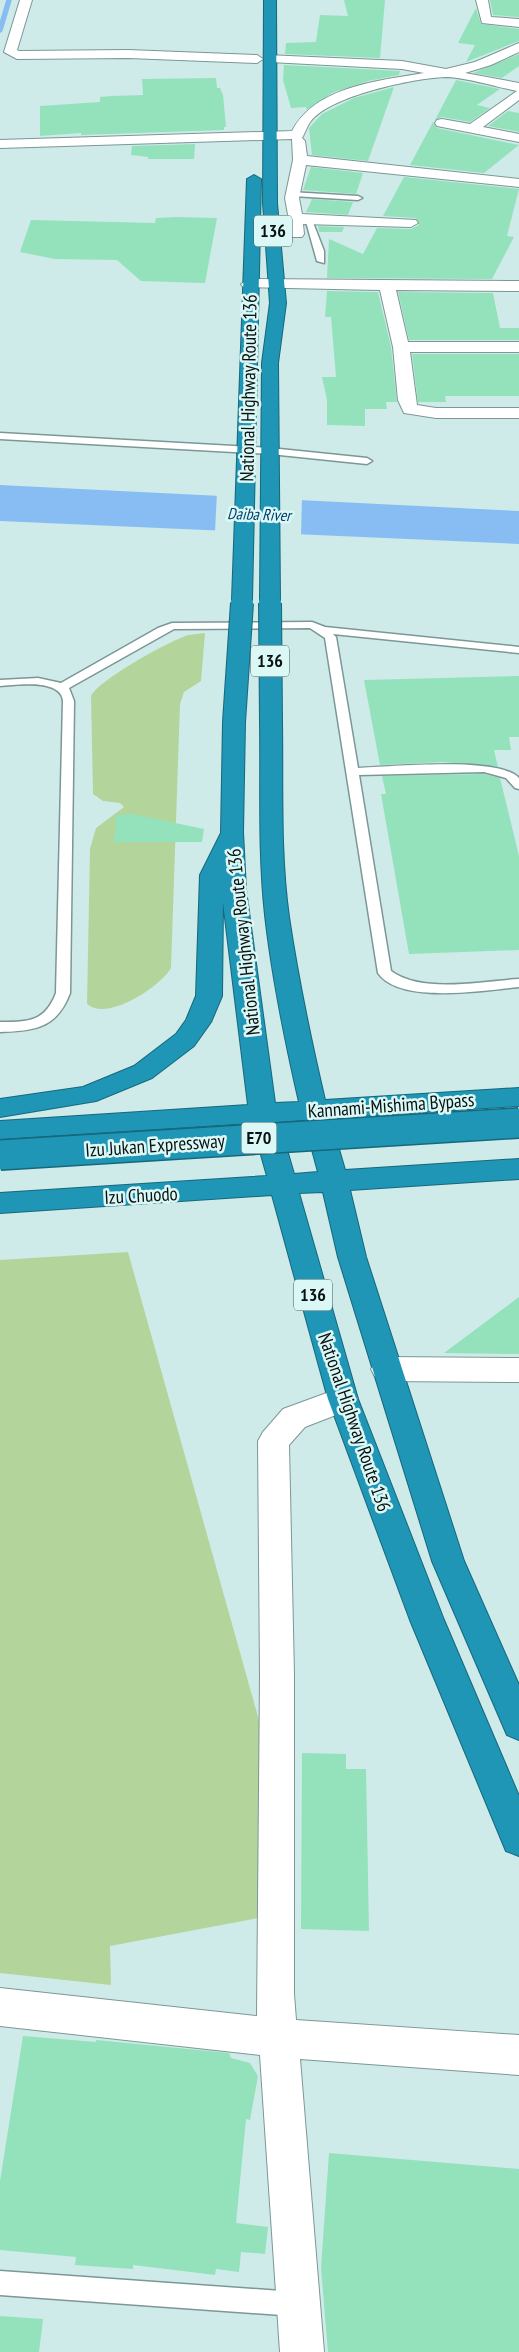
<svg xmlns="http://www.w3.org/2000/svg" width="519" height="2352" viewBox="0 0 519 2352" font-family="'PT Sans Narrow',sans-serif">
<rect width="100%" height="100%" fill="#cfebe9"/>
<path fill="#b3d59c" d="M205 633 201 681 184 692 180 704 171 968C160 987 107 1022 87 1004L90 849 96 828 124 807 120 803 103 801 93 794 91 696C99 680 170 640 189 635 194 634 200 634 205 633Z
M128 1252 260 1724 258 1918 110 1946 111 1985 0 1973V1260Z"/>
<path fill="#88bdf3" d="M0 485 519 511V544L0 521Z"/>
<path fill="#cfebe9" d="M217 492 302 496 301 536 215 532Z"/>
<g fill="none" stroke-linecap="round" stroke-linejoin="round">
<path stroke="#88bdf3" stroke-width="5.5" d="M0 30 9 0"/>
</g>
<path fill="#93e2bc" d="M344 0H385L380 58 285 54 286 43 316 42 320 15 348 16Z
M490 0H519V17L493 15Z
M476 8 481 24 519 29V41L466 62 475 45 458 43Z
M519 54V66L502 78 473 73Z
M284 65 400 71 399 75 368 81 332 93 307 110 306 107 291 108 283 80Z
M216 78 217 88H220L223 95 226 127H224V130L81 135V133L40 136V106L100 102V97L111 96 143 95 142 79Z
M456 80 500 89 477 105 490 108 470 122 442 117 435 120Z
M394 87 368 161 312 155 309 128 322 114 354 98Z
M508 111 519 113V132L488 126Z
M433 122 437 128 519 145 484 173 410 165Z
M195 144 194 159H148V157L131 155 132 146Z
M311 167 363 173 356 194 303 190Z
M404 177 519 189 507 236 514 237 492 279 327 278 329 239 363 254 377 228 411 229 419 225 416 218 383 216Z
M312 199 353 202 348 215 306 212Z
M175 217 217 218 205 283 141 281 117 260 55 259 20 252 31 220 155 223 156 218Z
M318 226 344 227 342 232H319Z
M327 291 378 292 391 347 397 402H386L387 409H365V426L327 425V400L322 377H336L331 317H325Z
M398 292 493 293 500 328H519V340H409Z
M412 354H519V396H445L446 402H418Z
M519 676V737H509L511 750H494L498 767 443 762 380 765 364 680Z
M484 774 500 778 519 856V950L409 954 381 794H386L382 776Z
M132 814 204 829 202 842H114L116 815Z
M519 1297V1354L444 1353Z
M302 1753 346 1754V1769H366L369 1931 301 1929Z
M23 2036 96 2042V2040L229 2053 231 2058 250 2063 258 2076 250 2120 246 2119 236 2223 268 2227 265 2254 241 2252 239 2272 216 2269 215 2275 133 2265V2269L75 2265 76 2257 0 2250V2181Z
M329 2153 519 2169V2352H328L321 2268Z
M0 2316 43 2319 39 2352H0Z"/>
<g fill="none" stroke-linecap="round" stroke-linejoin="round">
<g stroke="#7c9795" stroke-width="3">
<path id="lane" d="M290 192 358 196 362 198 358 200 293 196 289 194Z
M305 218 312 220 324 251V263L317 261Z
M0 433 270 448 367 458 372 461 367 464 270 454 0 439Z
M312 622 325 627 519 647V653L333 634 336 637 358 768C389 767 499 756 519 778V789L515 788 506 778 484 772 359 775 391 971C422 994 482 981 519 979V987C485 990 400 1005 378 973L325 638 310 628 174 629 69 688 74 701 70 993C57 1028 35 1031 0 1032V1022C28 1022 45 1022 56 993L63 701C61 678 15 685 0 686V680L38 678 61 683 158 628 172 623Z
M0 2271 295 2292 303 2296 307 2304 303 2312 295 2316 0 2295Z"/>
</g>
<g stroke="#7c9795" stroke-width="2">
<path id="street" d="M20 0H32L17 50 19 51 128 50 257 55 263 59 257 63 128 58 17 59 4 52Z
M476 0H488L491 17 519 19V27L482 23Z
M519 43V52L491 65 465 73 519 83V100L483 127 519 134V142L437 126 435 123 437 120 442 119 470 124 517 91C497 87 464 77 445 77 414 78 330 96 311 121 307 126 305 133 302 138L305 141 307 156 519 179V187L306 165 299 198 302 214 416 220 418 223 411 227 303 224 304 234 302 237H292L285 198 293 160 292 139 0 148V140L292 131C316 86 378 81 424 73L402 69 270 62 264 58 266 55 402 61 446 69 475 62Z
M249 279 519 281V291L396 290 408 342H519V352H410L417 405 436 408H519V418H436L404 413 398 400 393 347 380 290 243 287 241 284Z
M386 1357 519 1358V1382L386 1381 375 1377 371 1369 375 1361Z
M343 1387 354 1390 358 1399 354 1408 305 1427 289 1445 294 1675V1994L296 2020 519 2035V2075L300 2059 324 2352H280L260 2055 0 2026V1988L257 2016 260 1675 258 1441 263 1432 283 1409Z"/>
</g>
<g stroke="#17687c" stroke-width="2">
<path id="highway" d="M264 0H276L277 203 286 303 278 363 280 600 277 604H263L260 600 262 363 270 303 263 203Z
M254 175 261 179 252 600 249 604H235L232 600 247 179Z
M234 716 242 717 245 722 243 832 246 890 275 1103 299 1102C285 1041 272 978 265 915 258 851 261 786 260 722L263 717 271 716 279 717 282 722C283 786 280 853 289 917 298 978 311 1040 325 1100L519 1088V1106L330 1118 345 1170 519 1159V1179L350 1190 366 1257 464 1561 519 1685V1740L507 1735 432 1561 338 1257 323 1192 299 1193 358 1399 444 1620 519 1796V1856L506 1851 410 1620 328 1399 272 1195 0 1213V1193L267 1176 252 1123 0 1139V1121L248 1105 223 902 222 996 211 1022 194 1046 152 1078 96 1101 0 1117V1099L83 1087 134 1066 176 1034 186 1020 196 996 200 875 221 833 223 722 226 717ZM304 1120 318 1172 294 1174 279 1122Z"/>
</g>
<use href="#lane" fill="#fff" fill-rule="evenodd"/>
<use href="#street" fill="#fff" fill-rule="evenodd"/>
<use href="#highway" fill="#1f96b5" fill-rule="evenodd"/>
<g stroke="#17687c" stroke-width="19" stroke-linecap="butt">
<path id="highway-bridge-far2" d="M270 600V604
M242 604V600"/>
</g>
<g stroke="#17687c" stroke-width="24" stroke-linecap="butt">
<path id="highway-bridge-far1" d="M270 603 271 722
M234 722 242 603"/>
</g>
<g stroke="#17687c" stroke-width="32" stroke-linecap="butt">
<path id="highway-bridge" d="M0 1155 519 1123"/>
</g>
<use href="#highway-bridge-far2" stroke="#1f96b5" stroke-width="18"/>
<use href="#highway-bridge-far1" stroke="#1f96b5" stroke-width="22"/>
<use href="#highway-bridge" stroke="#1f96b5" stroke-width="29"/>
</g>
<g text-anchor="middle" stroke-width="5" stroke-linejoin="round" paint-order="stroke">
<g font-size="16" font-style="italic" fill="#003e6f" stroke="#dcf8f6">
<text transform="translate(259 514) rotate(2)" y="6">Daiba River</text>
</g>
<g fill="#dcf8f6" stroke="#485756" stroke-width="1">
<rect x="254" y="215.5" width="38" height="31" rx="4"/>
<rect x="251" y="645.5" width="38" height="31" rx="4"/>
<rect x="241.5" y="1122.5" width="35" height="31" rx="4"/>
<rect x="294" y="1279.5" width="38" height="31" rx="4"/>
</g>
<g font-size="18" font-weight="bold" fill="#081211">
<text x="273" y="237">136</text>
<text x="270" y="667">136</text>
<text x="259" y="1144">E70</text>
<text x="313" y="1301">136</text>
</g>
<g font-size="19" fill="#081211" stroke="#dcf8f6">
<text transform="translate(248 388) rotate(-89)" y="7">National Highway Route 136</text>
<text transform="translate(243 942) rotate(-96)" y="7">National Highway Route 136</text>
<text transform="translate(391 1105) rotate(-4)" y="7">Kannami-Mishima Bypass</text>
<text transform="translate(155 1145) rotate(-4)" y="7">Izu Jukan Expressway</text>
<text transform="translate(141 1195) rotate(-3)" y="7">Izu Chuodo</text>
<text transform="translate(355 1422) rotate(71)" y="7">National Highway Route 136</text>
</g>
</g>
</svg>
